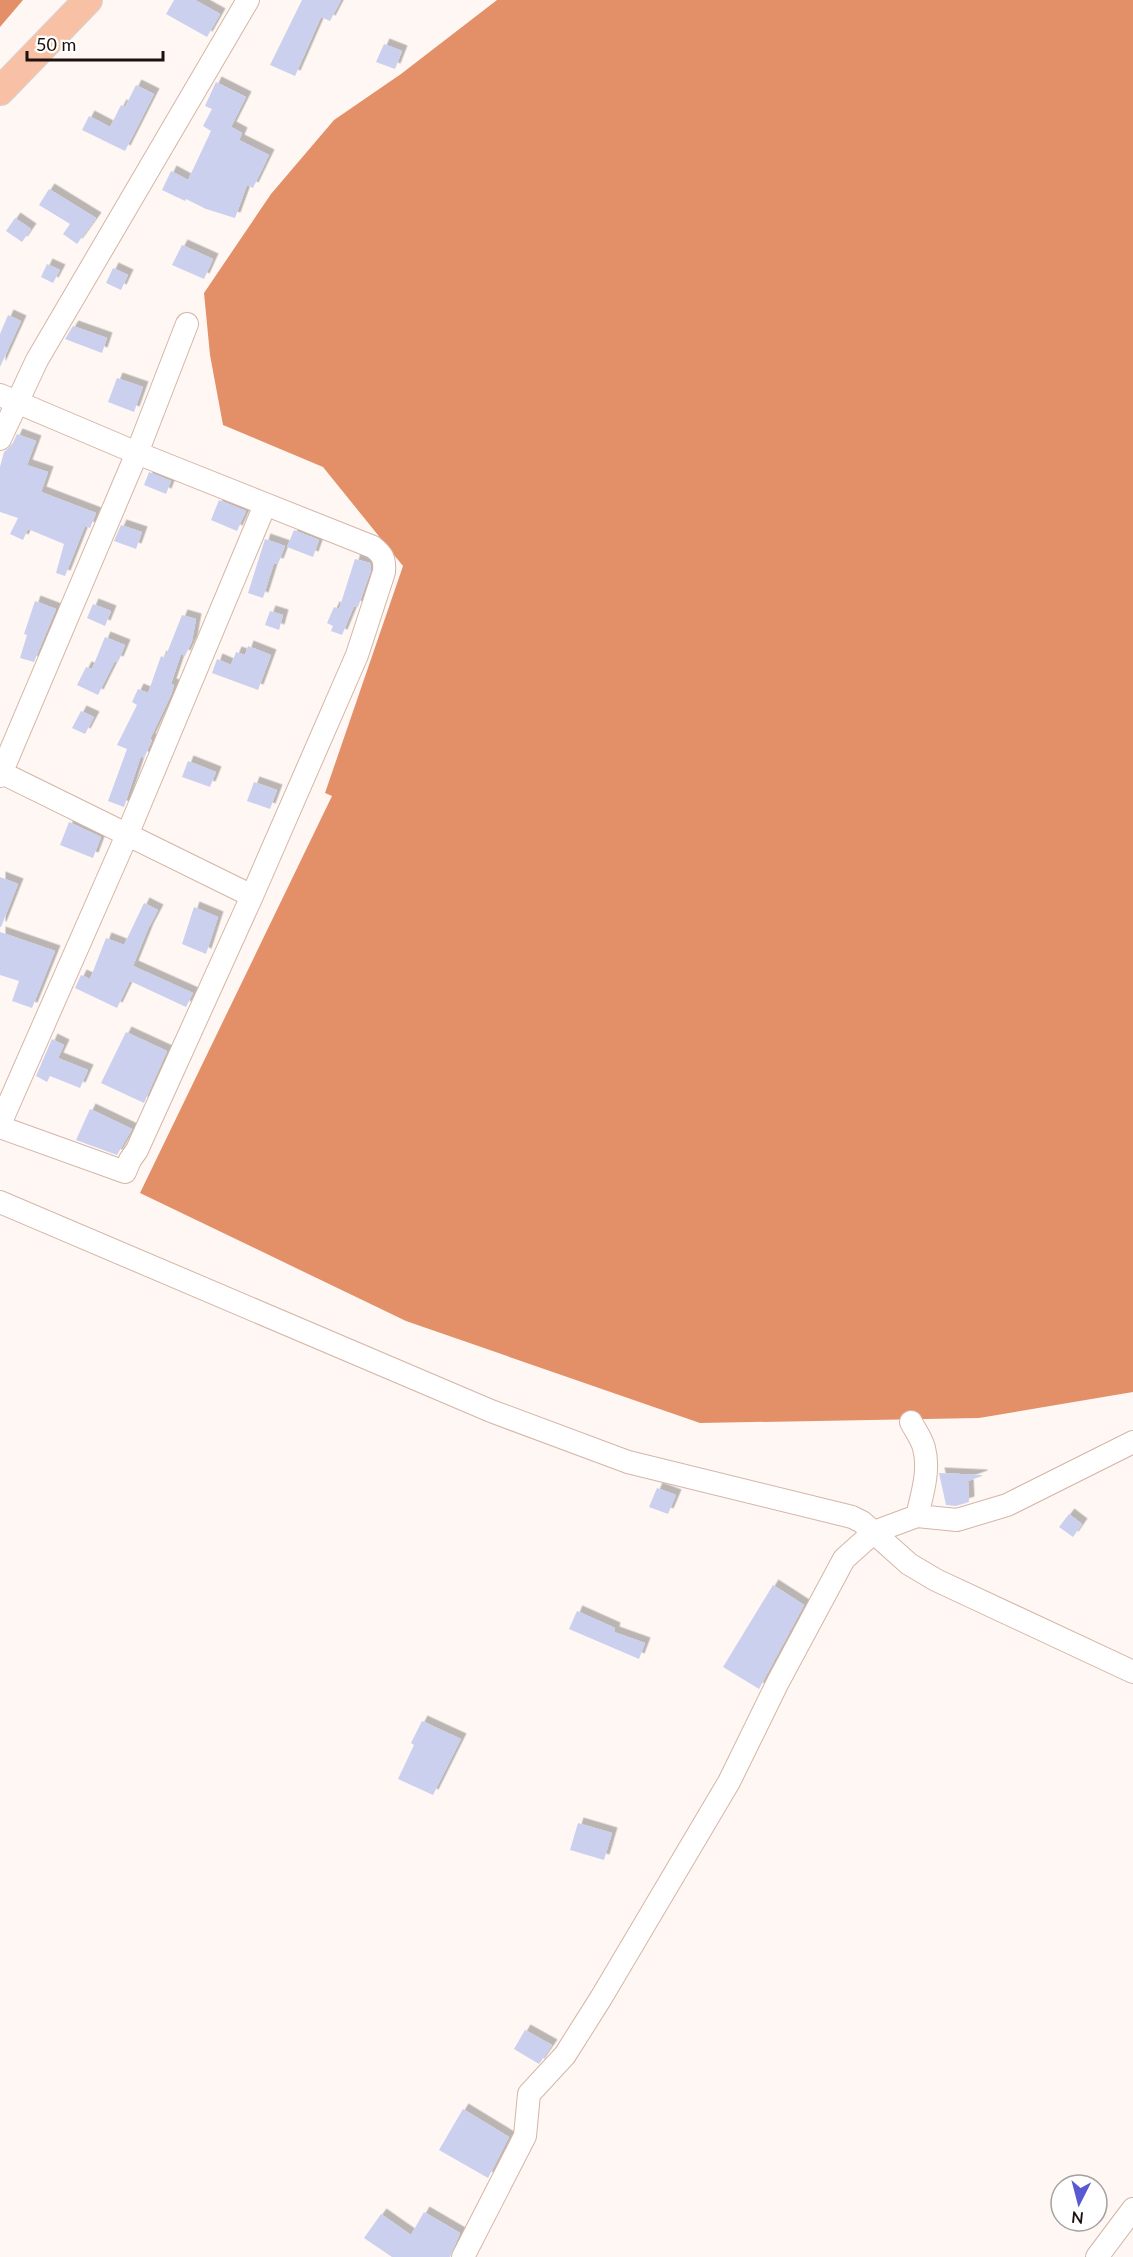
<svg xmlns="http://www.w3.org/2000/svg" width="1133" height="2257" viewBox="0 0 1133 2257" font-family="Lato,sans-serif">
<defs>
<filter id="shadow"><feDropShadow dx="5.5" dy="-5.5" stdDeviation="0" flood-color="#0004"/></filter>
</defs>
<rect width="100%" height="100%" fill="#fef7f4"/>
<path fill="#e39068" d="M0 0H23L0 27Z
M497 0H1133V1392L979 1418 700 1423 406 1321 140 1193 332 796 325 793 403 566 323 467 223 425 210 355 204 293 271 194 334 120 401 74Z"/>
<path fill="#cbd0ef" filter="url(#shadow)" d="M174 0H195L220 14 207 37 166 14Z
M302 0H341L330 21 321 17 295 76 270 65Z
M384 44 402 51 395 69 376 62Z
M216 82 246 97 231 127 242 133 239 140 269 155 253 188 247 185 235 218 206 209 186 199 185 201 162 190 171 171 188 180 211 131 203 126 212 109 205 106Z
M136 85 154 94 125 151 82 130 89 116 110 127 121 105 125 107Z
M49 189 96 218 77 244 63 234 70 224 39 205Z
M15 218 31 229 22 242 6 231Z
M182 245 213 259 204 279 172 265Z
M47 264 60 270 53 283 41 277Z
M113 268 128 275 121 290 106 283Z
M8 315 21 321 0 367V334Z
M73 326 107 338 102 353 65 339Z
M117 378 143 387 134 412 108 402Z
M17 434 36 441 27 465 48 472 41 492 96 513 90 528 85 526 65 576 56 573 64 544 28 529 23 540 10 534 18 518 0 512V467L4 452 12 445Z
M149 472 171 481 166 494 144 485Z
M219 500 246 511 237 531 211 520Z
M121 525 142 532 136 549 114 541Z
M294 530 319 540 313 557 287 547Z
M265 539 285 546 278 564 274 563 263 598 248 593Z
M355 559 370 563 371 570 358 607 354 606 342 635 331 631 333 626 327 623 334 607 339 609Z
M35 601 56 609 34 662 20 658 27 635 24 634Z
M93 604 111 611 105 626 87 618Z
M270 611 283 615 279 630 265 625Z
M182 615 196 619 192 641 185 656 181 654 171 684 174 685 171 695 150 739 152 740 144 758 141 756 124 807 108 801 127 749 117 745 137 705 132 702 138 689 148 693 161 656 165 658Z
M105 637 125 645 118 662 115 661 98 695 77 685 86 667 92 669Z
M248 646 271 655 258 690 212 673 217 659 231 665 236 652 245 655Z
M81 711 94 717 85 734 72 728Z
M188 761 216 772 210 787 182 777Z
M254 782 277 790 270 809 247 801Z
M69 822 101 837 93 858 60 845Z
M0 877 18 884 1 927H0Z
M144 903 158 910 148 929 133 966 193 993 186 1007 130 981 117 1008 75 988 81 975 90 979 106 938 124 945Z
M194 907 218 917 206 954 182 944Z
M0 932 55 951 32 1008 12 1001 19 981 0 975Z
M126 1032 167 1051 144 1103 101 1083Z
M52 1039 64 1045 58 1058 88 1070 80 1088 50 1076 47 1082 36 1076Z
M90 1109 132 1129 117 1155 76 1140Z
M939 1473 982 1475V1476L968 1481 969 1502 956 1506 946 1505Z
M657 1488 676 1495 668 1514 649 1507Z
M1069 1514 1082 1524 1073 1537 1059 1527Z
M773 1585 804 1605 759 1689 723 1667Z
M577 1611 615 1628 614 1632 645 1643 639 1659 569 1629Z
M422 1721 461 1739 433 1795 398 1779 414 1745 411 1743Z
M578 1823 612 1833 604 1860 570 1850Z
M525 2030 552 2045 539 2064 514 2049Z
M463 2109 509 2137 488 2178 439 2150Z
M424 2212 460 2233 450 2257H392L364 2238 381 2214 411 2235Z"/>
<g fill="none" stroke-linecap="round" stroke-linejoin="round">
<g stroke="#d5b5a6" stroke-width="24">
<path id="minor" d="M0 395 137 453 373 547C383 555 385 559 384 572L357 655 252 896 137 1150 130 1160 125 1172 0 1127
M0 439 37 360 248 0
M0 772 252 896
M0 776 137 453 187 324
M0 1124 127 835 265 505
M0 1202 491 1411 628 1462 852 1517 862 1522 909 1564 936 1580 1133 1672
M911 1422C915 1430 922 1439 924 1448 930 1470 922 1495 917 1516
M463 2257 525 2136 529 2094 565 2055 601 1998 729 1782 778 1682 844 1559 874 1532 917 1516 957 1520 1007 1505 1133 1442
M1097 2257 1133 2209"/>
</g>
<g stroke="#d6d4d3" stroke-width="30">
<path id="major" d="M0 91 88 0"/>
</g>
<use href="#minor" stroke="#fff" stroke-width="22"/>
<use href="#major" stroke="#f8c1a6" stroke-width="28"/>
</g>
<g transform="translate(1079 2203) rotate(186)"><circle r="28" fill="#ffffff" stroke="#a4a09e" stroke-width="1.5"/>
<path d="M0-4.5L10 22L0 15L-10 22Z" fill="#595ad1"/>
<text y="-9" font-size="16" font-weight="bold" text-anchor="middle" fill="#1c110c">N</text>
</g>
<path d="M27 51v9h136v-9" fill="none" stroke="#1c110c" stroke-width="3"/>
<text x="36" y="51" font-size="18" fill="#1c110c" stroke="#ffffff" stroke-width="4.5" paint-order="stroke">50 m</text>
</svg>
